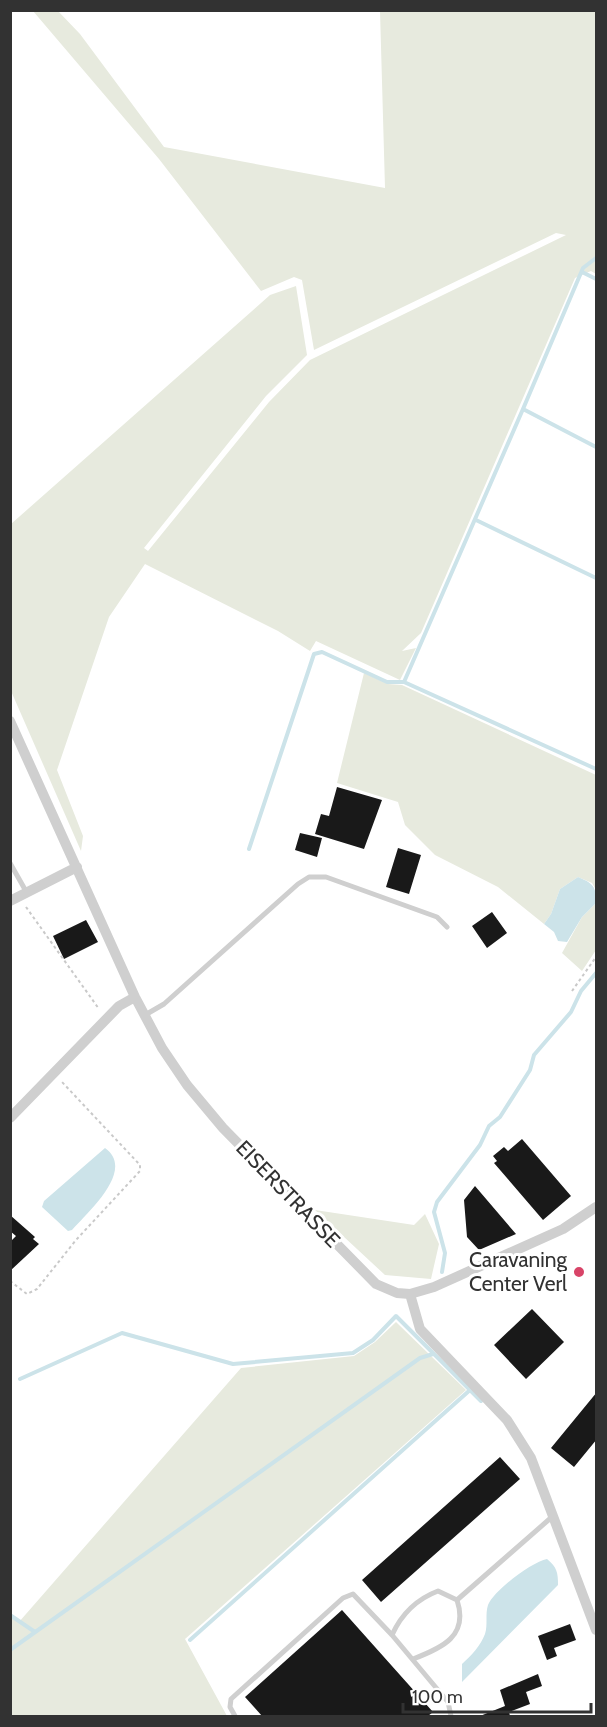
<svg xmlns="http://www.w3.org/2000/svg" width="607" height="1727" viewBox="0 0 607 1727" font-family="Cabin,sans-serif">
<rect width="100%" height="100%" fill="#fff"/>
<path fill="#e7eade" d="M33 11H58L80 34 164 147 385 188 380 11H596V274L591 271 575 278 421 633 402 651 416 648 400 680 316 641 310 651 278 631 145 564 109 617 57 770 83 836 81 851 11 691V524L270 295 296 286 307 355 266 396 144 548 148 551 269 402 310 360 566 235 556 233 314 350 302 280 294 277 261 291 159 159Z
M364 673 388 684 402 685 596 775V890L592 883 578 877 560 889 551 914 544 924 498 887 435 855 405 825 398 802 337 783Z
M596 903V950L582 971 562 953 582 917Z
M315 1210 414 1225 425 1214 439 1244 431 1279 385 1275Z
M396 1322 466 1390 185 1639 227 1716H11V1617L19 1622 241 1368 354 1356 375 1342Z"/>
<path fill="#cce3e9" d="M578 877C592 883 597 886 596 903L582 917 567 942 558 941 554 932 544 924 551 914 560 889Z
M105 1148C136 1170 88 1212 72 1230L68 1231 42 1207 44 1201Z
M547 1559C557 1567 558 1573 558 1585L462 1682V1664C471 1656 481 1645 485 1634 488 1625 485 1614 488 1605 494 1590 532 1562 547 1559Z"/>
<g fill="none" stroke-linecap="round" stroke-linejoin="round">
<path stroke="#cce3e9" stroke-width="4" d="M582 272 596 279
M523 409 583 268 596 258
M476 520 596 578
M404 682 523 409 596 447
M249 849 314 654 322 652 387 682H404L596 769
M442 1272 445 1253 434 1212 437 1202 480 1145 489 1126 500 1117 530 1070 534 1055 571 1012 581 991 596 973
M20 1379 122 1333 233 1364 353 1353 373 1340 396 1316 481 1401
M10 1615 35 1632
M190 1640 470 1390
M10 1650 420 1358 433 1354"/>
</g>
<path fill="#191919" d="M337 787 382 800 364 849 315 834 321 814 329 816Z
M300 833 322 838 317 857 295 850Z
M398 848 421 855 409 894 386 887Z
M492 912 507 933 487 948 472 926Z
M86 920 98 942 64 959 53 936Z
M522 1139 571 1196 543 1220 494 1163 497 1161 493 1156 504 1147 508 1151Z
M475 1186 516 1234 479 1250 467 1237 464 1200Z
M10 1215 35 1237 33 1239 39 1244 10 1271V1242L16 1236 10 1231Z
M532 1309 564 1342 526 1379 494 1345Z
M597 1392V1439L574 1467 551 1448Z
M500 1457 520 1479 381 1602 362 1580Z
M342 1610 433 1712 428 1716H262L245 1697Z
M570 1624 576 1640 554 1648 557 1656 547 1660 538 1636Z
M538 1674 542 1686 526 1692 530 1704 509 1712 510 1716H480L505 1706 500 1690Z"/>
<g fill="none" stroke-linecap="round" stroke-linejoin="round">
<path stroke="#c9c9c9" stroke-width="2" stroke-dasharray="3 3" stroke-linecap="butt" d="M26 907 99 1009
M572 991 596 957
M10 1281 27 1294 37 1289 76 1240 140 1171V1165L62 1082"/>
<path stroke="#cfcfcf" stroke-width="5" d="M10 863 27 893
M145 1015 164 1004 298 884 309 877H326L437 917 447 927
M457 1600 553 1516
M392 1635C401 1615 417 1599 438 1591L457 1600C469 1636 442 1648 413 1659
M235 1716 230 1707 231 1699 343 1598 353 1594 392 1635 448 1702 451 1716"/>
<path stroke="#cfcfcf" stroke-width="10" d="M10 721 135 997 162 1048 187 1085 223 1128 376 1284 397 1293 410 1294 434 1287 563 1229 596 1207
M10 901 77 867
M10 1118 119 1006 135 997
M410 1294 420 1329 507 1420 531 1458 596 1630"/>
</g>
<circle fill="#d84468" stroke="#fff" stroke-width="2" cx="579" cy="1272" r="6"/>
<g text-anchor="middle" stroke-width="6" stroke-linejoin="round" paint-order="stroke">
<g font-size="21" fill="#323232" stroke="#fff">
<text transform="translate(288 1194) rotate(46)" y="7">EISERSTRASSE</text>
</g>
<g font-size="21" fill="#323232" stroke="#fff" text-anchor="end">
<text x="567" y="1267">Caravaning<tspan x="567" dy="24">Center Verl</tspan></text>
</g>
</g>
<rect width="607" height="1727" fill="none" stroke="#323232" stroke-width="24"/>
<path d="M403 1703v9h188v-9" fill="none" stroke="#323232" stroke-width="3"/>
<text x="412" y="1703" font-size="18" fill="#323232" stroke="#ffffff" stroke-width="4.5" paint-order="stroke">100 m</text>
</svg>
